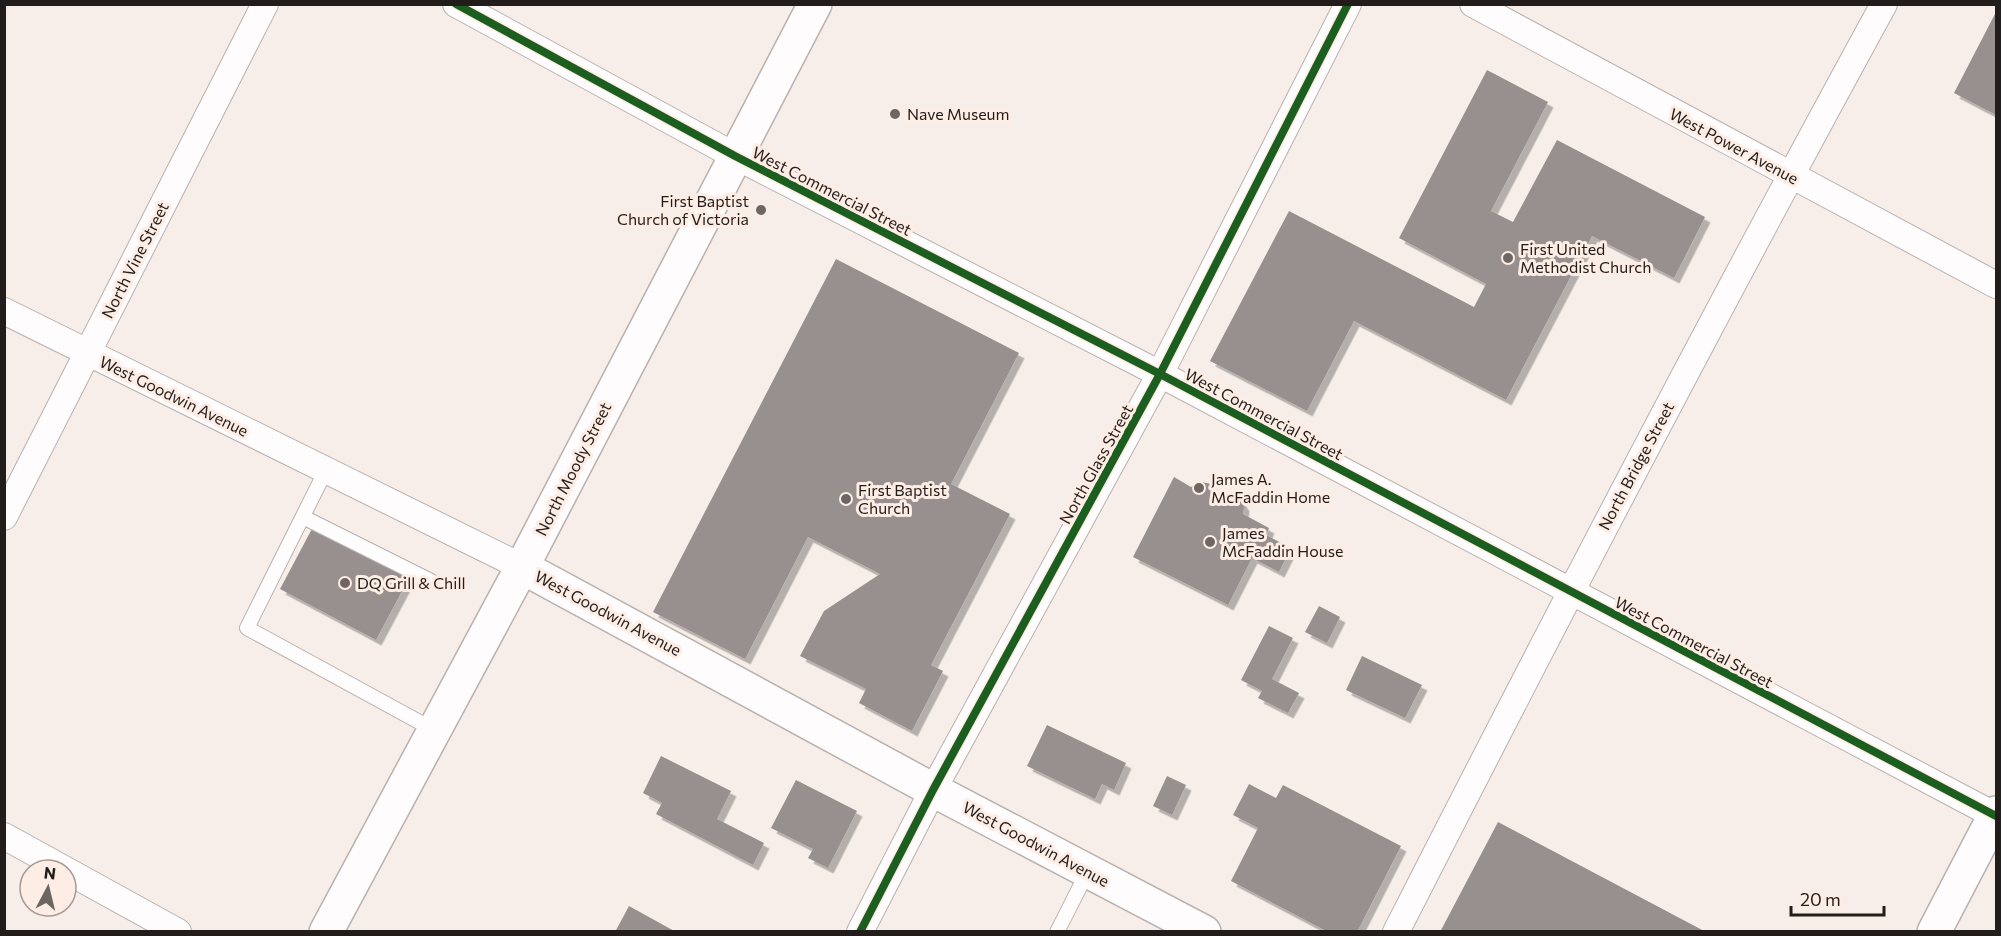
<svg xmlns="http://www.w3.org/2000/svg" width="2001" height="936" viewBox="0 0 2001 936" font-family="Commissioner,sans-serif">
<defs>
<filter id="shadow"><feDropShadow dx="5.5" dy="5.5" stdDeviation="0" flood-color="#0004"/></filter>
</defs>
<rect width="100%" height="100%" fill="#f7eeea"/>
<path fill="#97908e" filter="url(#shadow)" d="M1996 12V115L1954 93Z
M1487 70 1548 102 1491 211 1513 222 1557 140 1705 217 1674 278 1592 236 1506 400 1354 321 1307 411 1210 361 1289 211 1474 307 1486 284 1399 238Z
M836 259 1019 353 951 484 1010 514 931 665 943 671 912 731 859 703 866 689 800 656 824 611 880 574 808 537 745 659 653 612Z
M1174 477 1191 487 1202 482 1211 484 1215 492 1214 497 1223 503 1231 497H1238L1244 506 1243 514 1269 528 1266 535 1291 548 1279 572 1252 558 1228 605 1133 557Z
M314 525 410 576 376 640 280 589Z
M1319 606 1340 617 1327 643 1305 632Z
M1269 626 1293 638 1272 679 1299 693 1288 713 1258 698 1262 691 1241 680Z
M1362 656 1422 685 1405 718 1346 690Z
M1047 725 1126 763 1114 790 1102 784 1095 799 1027 766Z
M661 756 731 791 717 819 764 843 753 865 656 814 662 803 643 793Z
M1167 776 1186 785 1172 815 1153 806Z
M796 780 857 811 828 868 808 858 813 849 771 828Z
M1249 784 1276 798 1283 785 1401 846 1357 932H1328L1231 881 1258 828 1233 815Z
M1498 822 1706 932H1440Z
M629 906 676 932H615Z"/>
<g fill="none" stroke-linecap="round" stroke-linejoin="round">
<g stroke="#b8b1ae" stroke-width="16">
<path id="service" d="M326 470 247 628 434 730
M303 517 431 581
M1057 932 1088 871"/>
</g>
<g stroke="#b8b1ae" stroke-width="28">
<path id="minor" d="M456 4 735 156 1160 374 1996 816
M1473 4 1996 285
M4 311 522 567
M4 517 265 4
M4 836 178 932
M860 932 933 790 1160 374 1348 4
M1396 932C1555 620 1716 311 1884 4"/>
</g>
<g stroke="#b8b1ae" stroke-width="36">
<path id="tertiary" d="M1934 932 1996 813"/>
</g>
<g stroke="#b8b1ae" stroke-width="36">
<path id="secondary" d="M522 567 933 790 1204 932"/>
</g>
<g stroke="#b8b1ae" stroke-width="36">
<path id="primary" d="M326 932 522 567 815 4"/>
</g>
<use href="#service" stroke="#fefcfc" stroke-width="14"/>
<use href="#minor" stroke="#fefcfc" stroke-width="26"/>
<use href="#tertiary" stroke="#fefcfc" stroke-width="33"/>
<use href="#secondary" stroke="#fefcfc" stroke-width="33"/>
<use href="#primary" stroke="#fefcfc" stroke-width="33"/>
<g stroke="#fdede4" stroke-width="11">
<path id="cycleway" d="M456 4 735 156 1160 374 1996 816
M860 932 933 790 1160 374 1348 4"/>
</g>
<use href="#cycleway" stroke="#1b5e20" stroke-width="8"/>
</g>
<g fill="#6d6663" stroke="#fdede4" stroke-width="2">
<circle cx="895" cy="114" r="6"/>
<circle cx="761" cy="210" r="6"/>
<circle cx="1508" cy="258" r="6"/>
<circle cx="1199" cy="488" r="6"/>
<circle cx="846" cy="499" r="6"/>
<circle cx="1210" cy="542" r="6"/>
<circle cx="345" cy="583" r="6"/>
</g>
<g text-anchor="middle" stroke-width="6" stroke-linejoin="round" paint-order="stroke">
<g font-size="16" fill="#221d1a" stroke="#fdede4" text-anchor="start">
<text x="907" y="120">Nave Museum</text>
<text x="749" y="207" text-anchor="end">First Baptist<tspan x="749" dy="18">Church of Victoria</tspan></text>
<text x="1520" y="255">First United<tspan x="1520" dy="18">Methodist Church</tspan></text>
<text x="1211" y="485">James A.<tspan x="1211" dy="18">McFaddin Home</tspan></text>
<text x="858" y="496">First Baptist<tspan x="858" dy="18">Church</tspan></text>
<text x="1222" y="539">James<tspan x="1222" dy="18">McFaddin House</tspan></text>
<text x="357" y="589">DQ Grill &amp; Chill</text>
</g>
<g font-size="16" fill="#221d1a" stroke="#fdede4">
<text transform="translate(1734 146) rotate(28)" y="6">West Power Avenue</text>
<text transform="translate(832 191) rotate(27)" y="6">West Commercial Street</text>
<text transform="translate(135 260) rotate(-63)" y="6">North Vine Street</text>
<text transform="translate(174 396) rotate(26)" y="6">West Goodwin Avenue</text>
<text transform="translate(1264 414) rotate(28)" y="6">West Commercial Street</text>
<text transform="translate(1096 464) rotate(-61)" y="6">North Glass Street</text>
<text transform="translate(1636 466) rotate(-62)" y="6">North Bridge Street</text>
<text transform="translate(573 469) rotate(-63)" y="6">North Moody Street</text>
<text transform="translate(608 613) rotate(28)" y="6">West Goodwin Avenue</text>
<text transform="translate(1694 642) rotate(28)" y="6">West Commercial Street</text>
<text transform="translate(1036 844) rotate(28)" y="6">West Goodwin Avenue</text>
</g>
</g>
<rect width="2001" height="936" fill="none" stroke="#221d1a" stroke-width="12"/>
<g transform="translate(48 888) rotate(7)"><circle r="28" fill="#fdede4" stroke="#a59a93" stroke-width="1.5"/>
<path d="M0-4.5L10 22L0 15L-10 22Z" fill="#6d6663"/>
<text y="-9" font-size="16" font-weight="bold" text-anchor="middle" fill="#221d1a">N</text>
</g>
<path d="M1791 906v9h93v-9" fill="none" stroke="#221d1a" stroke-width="3"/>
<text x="1800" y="906" font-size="18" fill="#221d1a" stroke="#fdede4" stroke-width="4.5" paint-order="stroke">20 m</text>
</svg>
